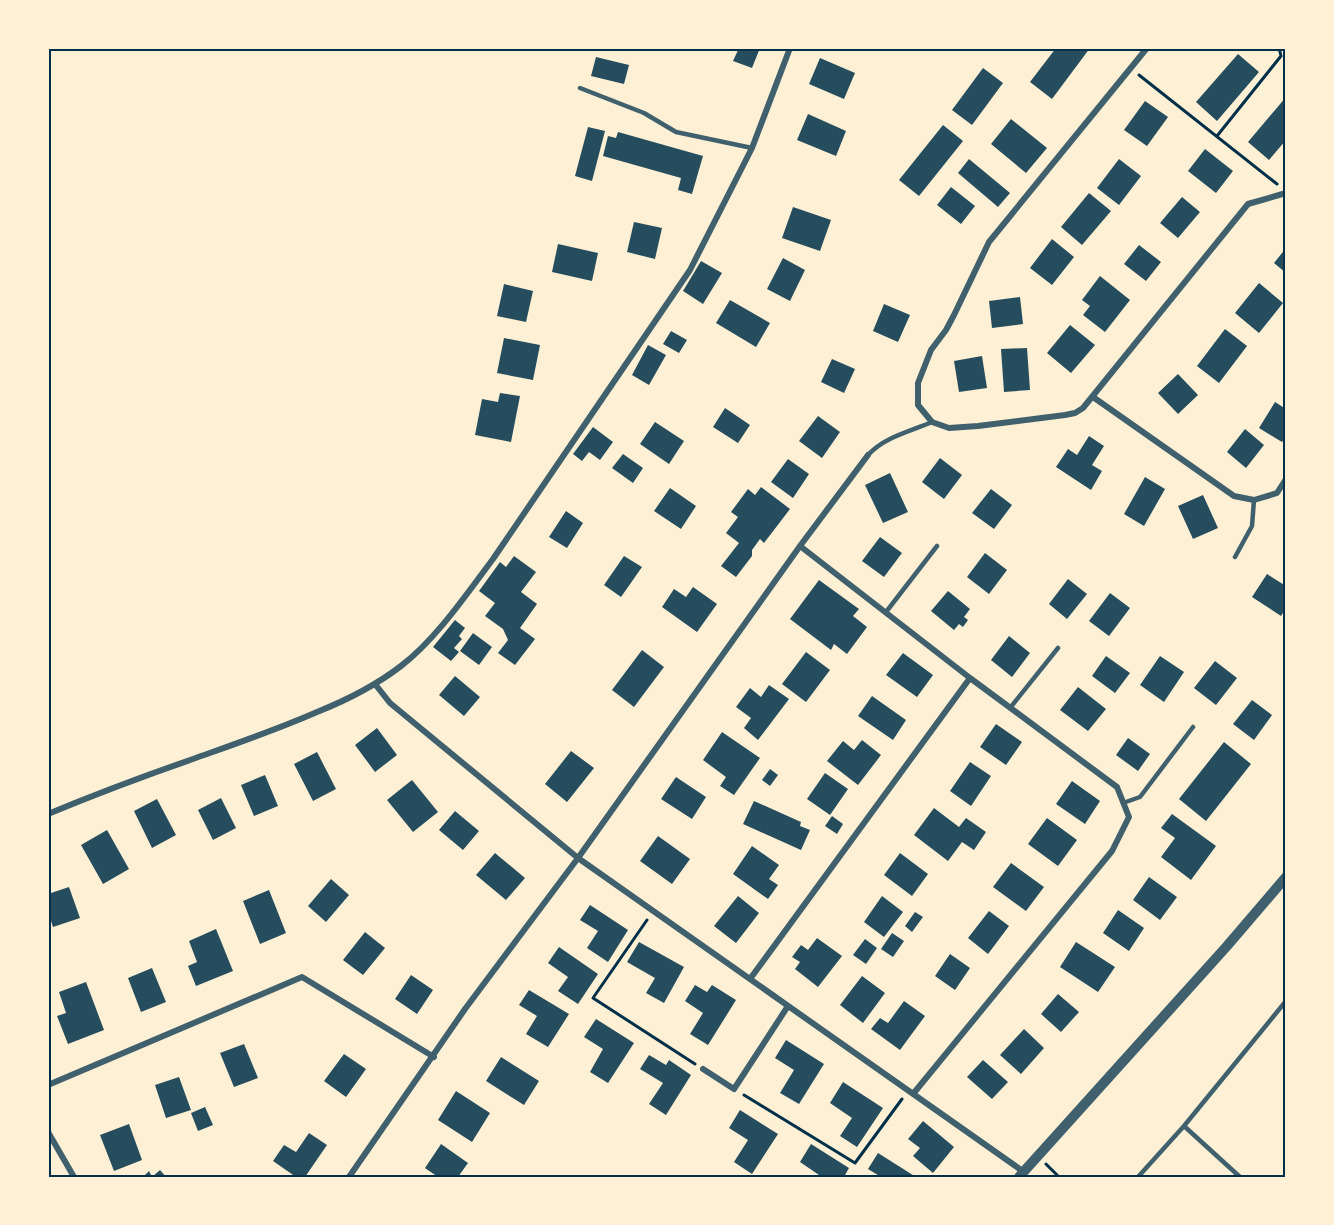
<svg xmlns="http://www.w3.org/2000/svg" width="1334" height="1225" viewBox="0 0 1334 1225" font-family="'Alegreya Sans',sans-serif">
<rect width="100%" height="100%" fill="#fdf0d5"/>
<path fill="#264d5e" d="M739 48H760L752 68 733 61Z
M1056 48H1090L1052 99 1030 82Z
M1238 54 1259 72 1217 121 1196 102Z
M596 57 629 65 624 84 591 76Z
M820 58 855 73 844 99 809 84Z
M983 68 1003 83 972 125 952 110Z
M1286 97V140L1269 160 1248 142Z
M1145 101 1168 117 1147 146 1124 130Z
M808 114 846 131 836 156 797 140Z
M1011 119 1047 148 1026 173 991 144Z
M943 125 963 141 919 196 899 180Z
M588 127 605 131 592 181 575 176Z
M618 132 703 156 692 194 678 190 681 178 603 156 608 136 616 138Z
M1205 149 1233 171 1216 193 1188 171Z
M969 159 1010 193 998 207 958 173Z
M1119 159 1141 176 1119 205 1097 188Z
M951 187 975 206 961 224 937 205Z
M1089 193 1111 211 1082 245 1061 227Z
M1182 197 1200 212 1178 238 1160 223Z
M793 207 831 220 820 251 782 238Z
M634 222 662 228 655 259 627 252Z
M1052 239 1074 257 1052 285 1030 268Z
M558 244 598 253 592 281 552 272Z
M1139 245 1161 262 1146 281 1124 264Z
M1286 248V273L1274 263Z
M783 258 805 270 790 301 767 289Z
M701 261 722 273 703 304 683 291Z
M1100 276 1130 300 1105 332 1083 315 1090 306 1082 300Z
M1259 283 1283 303 1259 333 1235 313Z
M504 284 533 291 526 322 497 316Z
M1020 297 1023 324 992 328 989 301Z
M730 300 770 323 756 347 716 323Z
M884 304 910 315 898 342 873 331Z
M1070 325 1095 345 1071 373 1047 353Z
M1225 329 1247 346 1219 383 1197 366Z
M671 331 687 340 679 353 663 344Z
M504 338 540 345 533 380 497 373Z
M648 345 666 355 649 385 632 375Z
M1027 348 1030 390 1004 392 1001 349Z
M982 356 987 388 959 392 954 361Z
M832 359 855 369 844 393 821 382Z
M1178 374 1198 395 1178 414 1158 393Z
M500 393 520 396 511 442 475 435 482 399 498 402Z
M1275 402 1286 409V436L1282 442 1259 428Z
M725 408 750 425 738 443 713 427Z
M818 416 840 432 822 458 799 441Z
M655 422 684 441 669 464 640 444Z
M593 427 613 442 600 460 589 452 582 461 573 454Z
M1245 429 1264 445 1246 468 1227 452Z
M1089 436 1104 446 1092 465 1102 471 1091 490 1056 467 1068 449 1077 455Z
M623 454 643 468 633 483 612 468Z
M940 458 962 475 944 499 922 482Z
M788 459 809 474 793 498 771 482Z
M890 473 908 512 883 523 865 485Z
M1145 477 1165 489 1144 526 1124 514Z
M761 487 790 509 764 543 760 539 752 550V556L736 577 721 566 739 543 726 533 738 517 731 512 748 489 755 495Z
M670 488 696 506 681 529 654 511Z
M991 489 1012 505 994 529 972 513Z
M1203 495 1218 528 1193 539 1178 506Z
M566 511 583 523 567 548 549 537Z
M880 537 902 553 884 577 862 561Z
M985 553 1007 570 989 594 967 577Z
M514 556 536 572 521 592 537 604 520 628 535 639 515 665 498 653 508 640 503 629 485 616 495 603 479 591 500 562 506 567Z
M624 556 642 567 621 597 604 585Z
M1267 574 1286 586V608L1281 616 1252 597Z
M1068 579 1087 594 1067 619 1049 604Z
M819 580 859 609 853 616 867 627 847 654 834 644 831 650 790 619Z
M693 587 717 604 697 632 662 607 674 589 686 597Z
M948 591 970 609 964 617 968 620 963 627 959 624 954 630 931 611Z
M1110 593 1130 608 1109 636 1089 621Z
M455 620 465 628 459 636 462 639 454 648 459 652 451 661 433 647Z
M473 633 492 647 479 665 460 651Z
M1009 636 1030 653 1012 677 991 660Z
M642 650 664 667 634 707 612 690Z
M806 652 830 670 806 702 782 684Z
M903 653 933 675 917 697 886 675Z
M1106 656 1130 673 1115 693 1092 676Z
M1160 656 1184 672 1164 702 1140 685Z
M1215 661 1237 678 1216 705 1194 688Z
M455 676 480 697 464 716 439 695Z
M769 685 789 699 758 740 744 728 751 718 736 707 750 688 761 697Z
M1078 687 1106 709 1088 731 1060 710Z
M872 696 906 720 893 740 858 716Z
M1252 700 1272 715 1254 740 1233 724Z
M996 724 1022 742 1006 765 980 747Z
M377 728 397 755 375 772 355 745Z
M722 732 760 758 734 795 720 786 726 777 703 760Z
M1128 738 1150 754 1138 771 1116 755Z
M862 740 881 755 858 785 827 761 843 741 854 750Z
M1224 742 1251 764 1206 821 1179 799Z
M571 751 594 768 567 802 545 784Z
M317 752 336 789 313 801 294 764Z
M970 762 991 776 971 806 950 791Z
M770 769 778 775 770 786 762 780Z
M825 773 848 789 830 815 807 799Z
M265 775 278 806 254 816 241 785Z
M676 777 706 797 692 819 661 799Z
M412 780 438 812 413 832 387 800Z
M1072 781 1100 801 1085 824 1056 804Z
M221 798 236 828 213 840 198 810Z
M157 799 176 835 152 848 134 811Z
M754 801 801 822 800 826 810 830 801 850 743 824Z
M934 808 959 827 966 818 986 832 974 850 962 842 948 861 914 835Z
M455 811 479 831 463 850 439 830Z
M1172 814 1216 846 1191 880 1161 857 1175 838 1161 828Z
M832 816 843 824 837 834 825 826Z
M1047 818 1077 840 1058 866 1028 844Z
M107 830 129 869 103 884 81 845Z
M658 836 690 859 672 884 640 861Z
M752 846 779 865 769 879 778 885 768 899 733 874Z
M495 853 525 878 506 900 476 875Z
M900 853 928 874 912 896 884 875Z
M1011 863 1044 887 1026 911 993 887Z
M1149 877 1177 897 1160 920 1133 900Z
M331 879 349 895 326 922 308 906Z
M69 887 80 918 53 927 48 912V894Z
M269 890 286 933 260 944 243 901Z
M738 896 759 913 736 943 714 926Z
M882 896 903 912 884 937 864 922Z
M590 905 628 930 608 962 587 948 598 931 580 920Z
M1118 910 1144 928 1129 951 1103 933Z
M989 911 1009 926 988 954 968 938Z
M915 912 923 917 912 932 905 926Z
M216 929 233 971 196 986 188 966 197 962 189 941Z
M365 932 385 948 363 975 343 960Z
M892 933 904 941 893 957 881 949Z
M817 938 842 956 818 987 795 969 800 962 792 957 801 945 808 950Z
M865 939 877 948 866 964 853 955Z
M639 942 684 967 664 1003 646 993 655 978 627 962Z
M1076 942 1115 967 1098 992 1060 967Z
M559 947 598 974 578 1004 558 991 568 977 548 963Z
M950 954 970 968 955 990 935 976Z
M152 968 166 1002 141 1012 128 978Z
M411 975 433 990 417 1014 395 999Z
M862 976 885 993 863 1023 840 1005Z
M86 982 104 1030 68 1044 57 1016 66 1013 59 992Z
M695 985 707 992 712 985 736 1000 708 1045 690 1034 703 1013 685 1001Z
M529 990 569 1014 548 1047 526 1034 537 1016 519 1005Z
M1058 994 1079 1012 1061 1032 1041 1014Z
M904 1001 925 1016 900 1050 871 1029 880 1018 888 1023Z
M596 1019 634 1043 608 1083 590 1072 603 1049 584 1037Z
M1024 1029 1044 1048 1021 1074 1000 1055Z
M786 1040 824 1064 799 1104 780 1093 794 1070 775 1058Z
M244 1044 258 1078 234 1087 220 1053Z
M344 1054 366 1069 346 1097 324 1081Z
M649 1055 666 1065 669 1060 691 1075 666 1115 649 1104 663 1083 640 1069Z
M501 1057 539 1081 524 1105 486 1081Z
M983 1060 1008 1082 992 1099 967 1077Z
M179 1077 191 1110 166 1118 155 1085Z
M843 1082 883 1108 857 1147 840 1136 852 1118 830 1103Z
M456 1091 490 1113 472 1142 438 1120Z
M205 1107 213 1125 198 1131 191 1113Z
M740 1110 778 1134 752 1174 734 1162 748 1140 729 1128Z
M923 1121 954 1147 933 1173 913 1156 920 1148 908 1139Z
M129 1124 142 1160 114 1171 100 1135Z
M309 1133 327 1145 305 1177H296L273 1161 284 1145 296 1152Z
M441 1144 468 1163 458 1177H438L425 1168Z
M811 1144 849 1168 844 1177H818L819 1175 800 1162Z
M878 1153 916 1177H881L868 1169Z
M160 1170 166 1177H143L149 1171 152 1177Z"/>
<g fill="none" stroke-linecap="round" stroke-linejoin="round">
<path stroke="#003049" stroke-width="3" d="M1139 75 1277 184
M1217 136 1281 56 1279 48
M647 920 593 998 695 1064
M744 1095 855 1163 902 1099
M1046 1164 1059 1177"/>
<path stroke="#3f606c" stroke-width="4.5" d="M580 88 644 113 676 132 752 148
M868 455C884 437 911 431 932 422
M1235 557 1252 526 1254 500
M886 612 937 546
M1010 708 1058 648
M1123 803 1140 797 1193 727
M1184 1126 1240 1177
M1138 1177 1184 1126 1286 1001"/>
<path stroke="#3f606c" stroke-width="6" d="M1147 48 989 242 954 315 946 330 931 350 918 383V405L932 422 949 428 978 426 1065 415 1075 413 1083 408 1248 204 1286 193
M1093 397 1234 496 1254 500 1277 493 1286 479
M800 546 970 678 1117 787 1129 817 1112 851 913 1094
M375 684 390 703 578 858 1024 1172
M48 814C96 794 144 776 193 759 235 744 276 730 317 712 347 700 375 686 401 666 436 639 466 595 493 559L690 270 752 148 790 48
M750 979 970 678
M703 1069 734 1089 788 1006
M48 1085 302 977 434 1057
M48 1132 74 1177
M349 1177 465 1009 578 858 800 546 868 455"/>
<path stroke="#3f606c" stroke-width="10" d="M1019 1177 1227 946 1286 877"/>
</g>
<rect width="1334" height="1225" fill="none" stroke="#fdf0d5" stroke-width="99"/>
<rect x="50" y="50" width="1234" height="1126" fill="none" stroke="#003049" stroke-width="2"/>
</svg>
